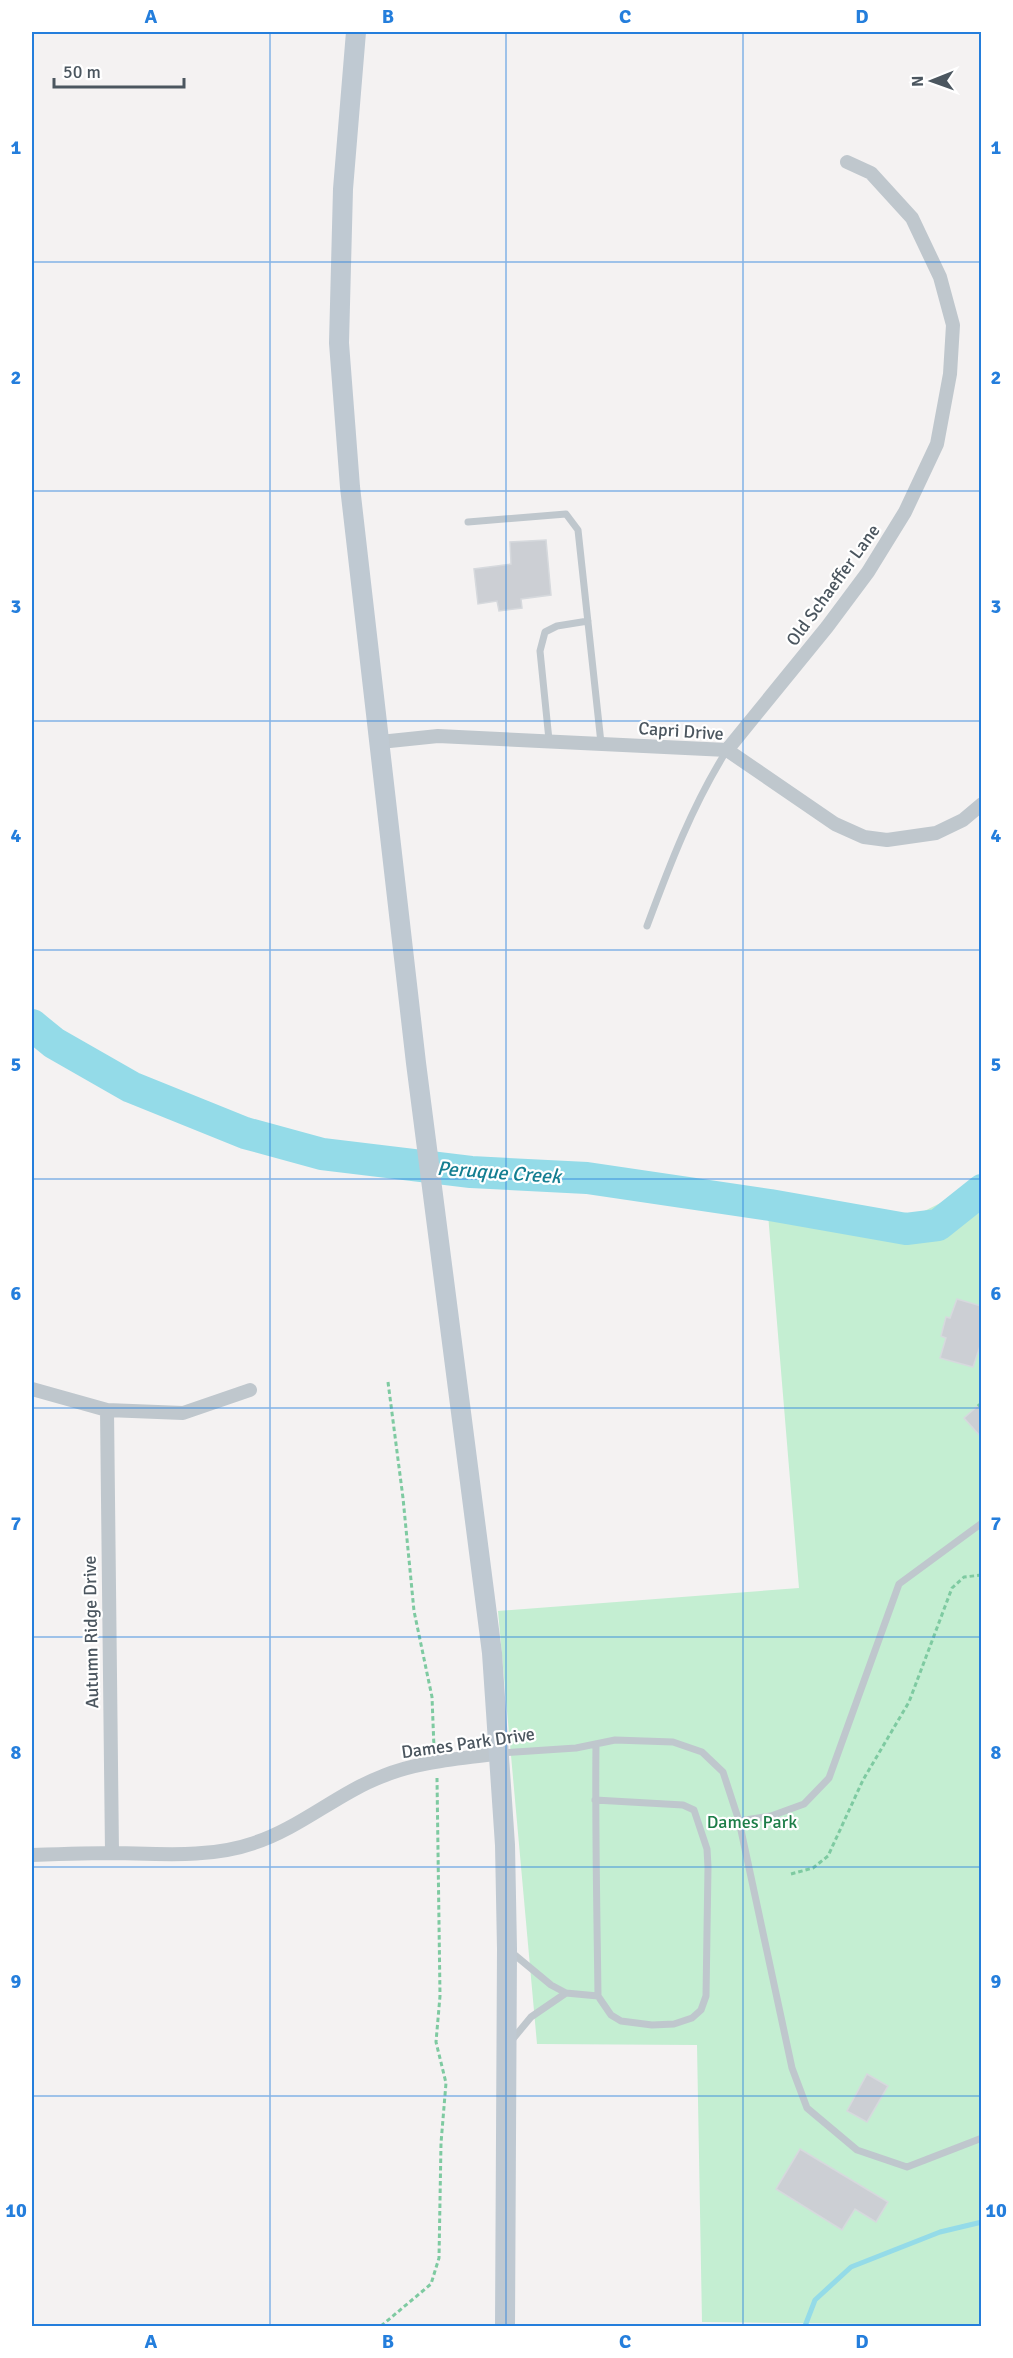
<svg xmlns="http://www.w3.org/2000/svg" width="1013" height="2358" viewBox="0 0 1013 2358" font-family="Signika,sans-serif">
<rect width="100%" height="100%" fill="#f4f2f2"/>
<path fill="#c4eed2" d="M981 1183V2325L702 2322 697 2045 537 2044 498 1611 799 1588 768 1214 900 1223Z"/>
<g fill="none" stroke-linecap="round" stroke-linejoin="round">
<path stroke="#94dbe8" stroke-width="5" d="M805 2326 815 2300 851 2267 940 2232 982 2222"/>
<path stroke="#94dbe8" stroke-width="32" d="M32 1025 54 1043 131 1087 245 1133 322 1154 471 1172 587 1178 770 1205 906 1229 938 1225 982 1190"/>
</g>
<path fill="#cccfd4" stroke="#d6d9dd" stroke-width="1.5" d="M546 540 551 595 521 599 522 608 499 611 497 601 478 604 474 569 511 564 510 542Z
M957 1299 981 1306V1343L973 1367 940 1358 946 1338 941 1336 946 1317 950 1318Z
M981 1403V1437L964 1418Z
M867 2074 888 2086 867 2122 847 2111Z
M800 2149 888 2202 876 2222 855 2209 842 2230 776 2189Z"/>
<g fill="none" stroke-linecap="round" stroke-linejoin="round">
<path stroke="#7ecaa1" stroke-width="3" stroke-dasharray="4.5 3" stroke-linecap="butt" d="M388 1382 403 1498 414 1611 432 1697 434 1748
M978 1404 982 1409
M791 1874 813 1868 828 1856 863 1780 909 1702 952 1588 964 1577 982 1575
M381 2326 431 2284 439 2258 441 2143 446 2083 436 2042 440 1996 437 1778"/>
<path stroke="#bfc7cd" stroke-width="7" d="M468 522 566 514 578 530 601 743
M549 740 540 651 545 632 557 626 588 621
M647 926C670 864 692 806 727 750
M502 1753 576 1748 615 1740 673 1742 702 1752 723 1772 739 1821 792 2068 807 2108 857 2150 907 2167 982 2138
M595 1800 683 1805 694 1810 707 1849 708 1867 706 1996 701 2010 692 2018 674 2024 652 2025 621 2021 611 2015 598 1996C597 1912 595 1828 596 1744
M739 1821 771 1816 804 1804 829 1778 899 1584 982 1523
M510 1951 551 1985 566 1993 598 1996
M512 2040 531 2017 566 1993"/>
<path stroke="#bfc7cd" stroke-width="14" d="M380 742 438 736 727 750 835 824 864 837 887 840 936 833 963 820 982 804
M727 750 827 627 868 572 905 512 937 444 950 374 953 325 940 277 912 218 871 173 847 162
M32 1389 107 1410 183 1413 250 1390
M107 1410 112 1853
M32 1855C60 1854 89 1853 118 1853 163 1854 211 1858 254 1843 300 1828 338 1793 383 1776 419 1761 461 1759 500 1753"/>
<path stroke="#bfc9d2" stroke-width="20" d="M356 32 343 189 339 343 350 487 416 1063 492 1653 505 1845 507 1949 505 2326"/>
</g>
<path fill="none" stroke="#247edc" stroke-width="1.5" stroke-opacity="0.55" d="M270 32V2326M506 32V2326M743 32V2326M32 262H982M32 491H982M32 721H982M32 950H982M32 1179H982M32 1408H982M32 1637H982M32 1867H982M32 2096H982"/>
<g text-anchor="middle" stroke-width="4.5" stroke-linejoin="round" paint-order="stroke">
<g font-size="18" fill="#4b565f" stroke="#fff">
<text transform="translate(833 585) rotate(-54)" y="6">Old Schaeffer Lane</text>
<text transform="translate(681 731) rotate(4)" y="6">Capri Drive</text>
<text transform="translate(91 1632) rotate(-91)" y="6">Autumn Ridge Drive</text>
<text transform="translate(468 1743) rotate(-8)" y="6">Dames Park Drive</text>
</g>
<g font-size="18" fill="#1d7e48" stroke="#fff">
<text x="752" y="1828">Dames Park</text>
</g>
<g font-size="20" font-style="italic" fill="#147e91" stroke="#fff">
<text transform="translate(499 1172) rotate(4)" y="7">Peruque Creek</text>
</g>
</g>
<rect width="1013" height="2358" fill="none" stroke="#ffffff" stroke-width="66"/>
<g transform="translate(932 81) rotate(269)" stroke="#ffffff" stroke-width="4.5" paint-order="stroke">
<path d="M0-4.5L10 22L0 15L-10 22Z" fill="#4b565f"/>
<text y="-9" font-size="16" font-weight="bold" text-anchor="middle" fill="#4b565f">N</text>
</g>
<path d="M54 78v9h130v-9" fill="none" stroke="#4b565f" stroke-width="3"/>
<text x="63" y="78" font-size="18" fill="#4b565f" stroke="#ffffff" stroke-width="4.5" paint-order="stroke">50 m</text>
<rect x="33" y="33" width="947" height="2292" fill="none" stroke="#247edc" stroke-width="2"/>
<g font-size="20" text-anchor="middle" font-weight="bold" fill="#247edc">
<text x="151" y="23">A</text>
<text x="388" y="23">B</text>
<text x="625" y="23">C</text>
<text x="862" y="23">D</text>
<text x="16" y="154">1</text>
<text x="996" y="154">1</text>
<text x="16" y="384">2</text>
<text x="996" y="384">2</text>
<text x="16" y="613">3</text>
<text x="996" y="613">3</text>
<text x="16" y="842">4</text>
<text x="996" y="842">4</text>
<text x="16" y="1071">5</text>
<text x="996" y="1071">5</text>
<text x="16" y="1300">6</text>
<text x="996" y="1300">6</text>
<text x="16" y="1530">7</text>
<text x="996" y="1530">7</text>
<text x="16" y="1759">8</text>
<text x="996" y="1759">8</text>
<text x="16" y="1988">9</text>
<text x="996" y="1988">9</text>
<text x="16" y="2217">10</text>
<text x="996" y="2217">10</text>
<text x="151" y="2348">A</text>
<text x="388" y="2348">B</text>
<text x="625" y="2348">C</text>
<text x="862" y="2348">D</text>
</g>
</svg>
